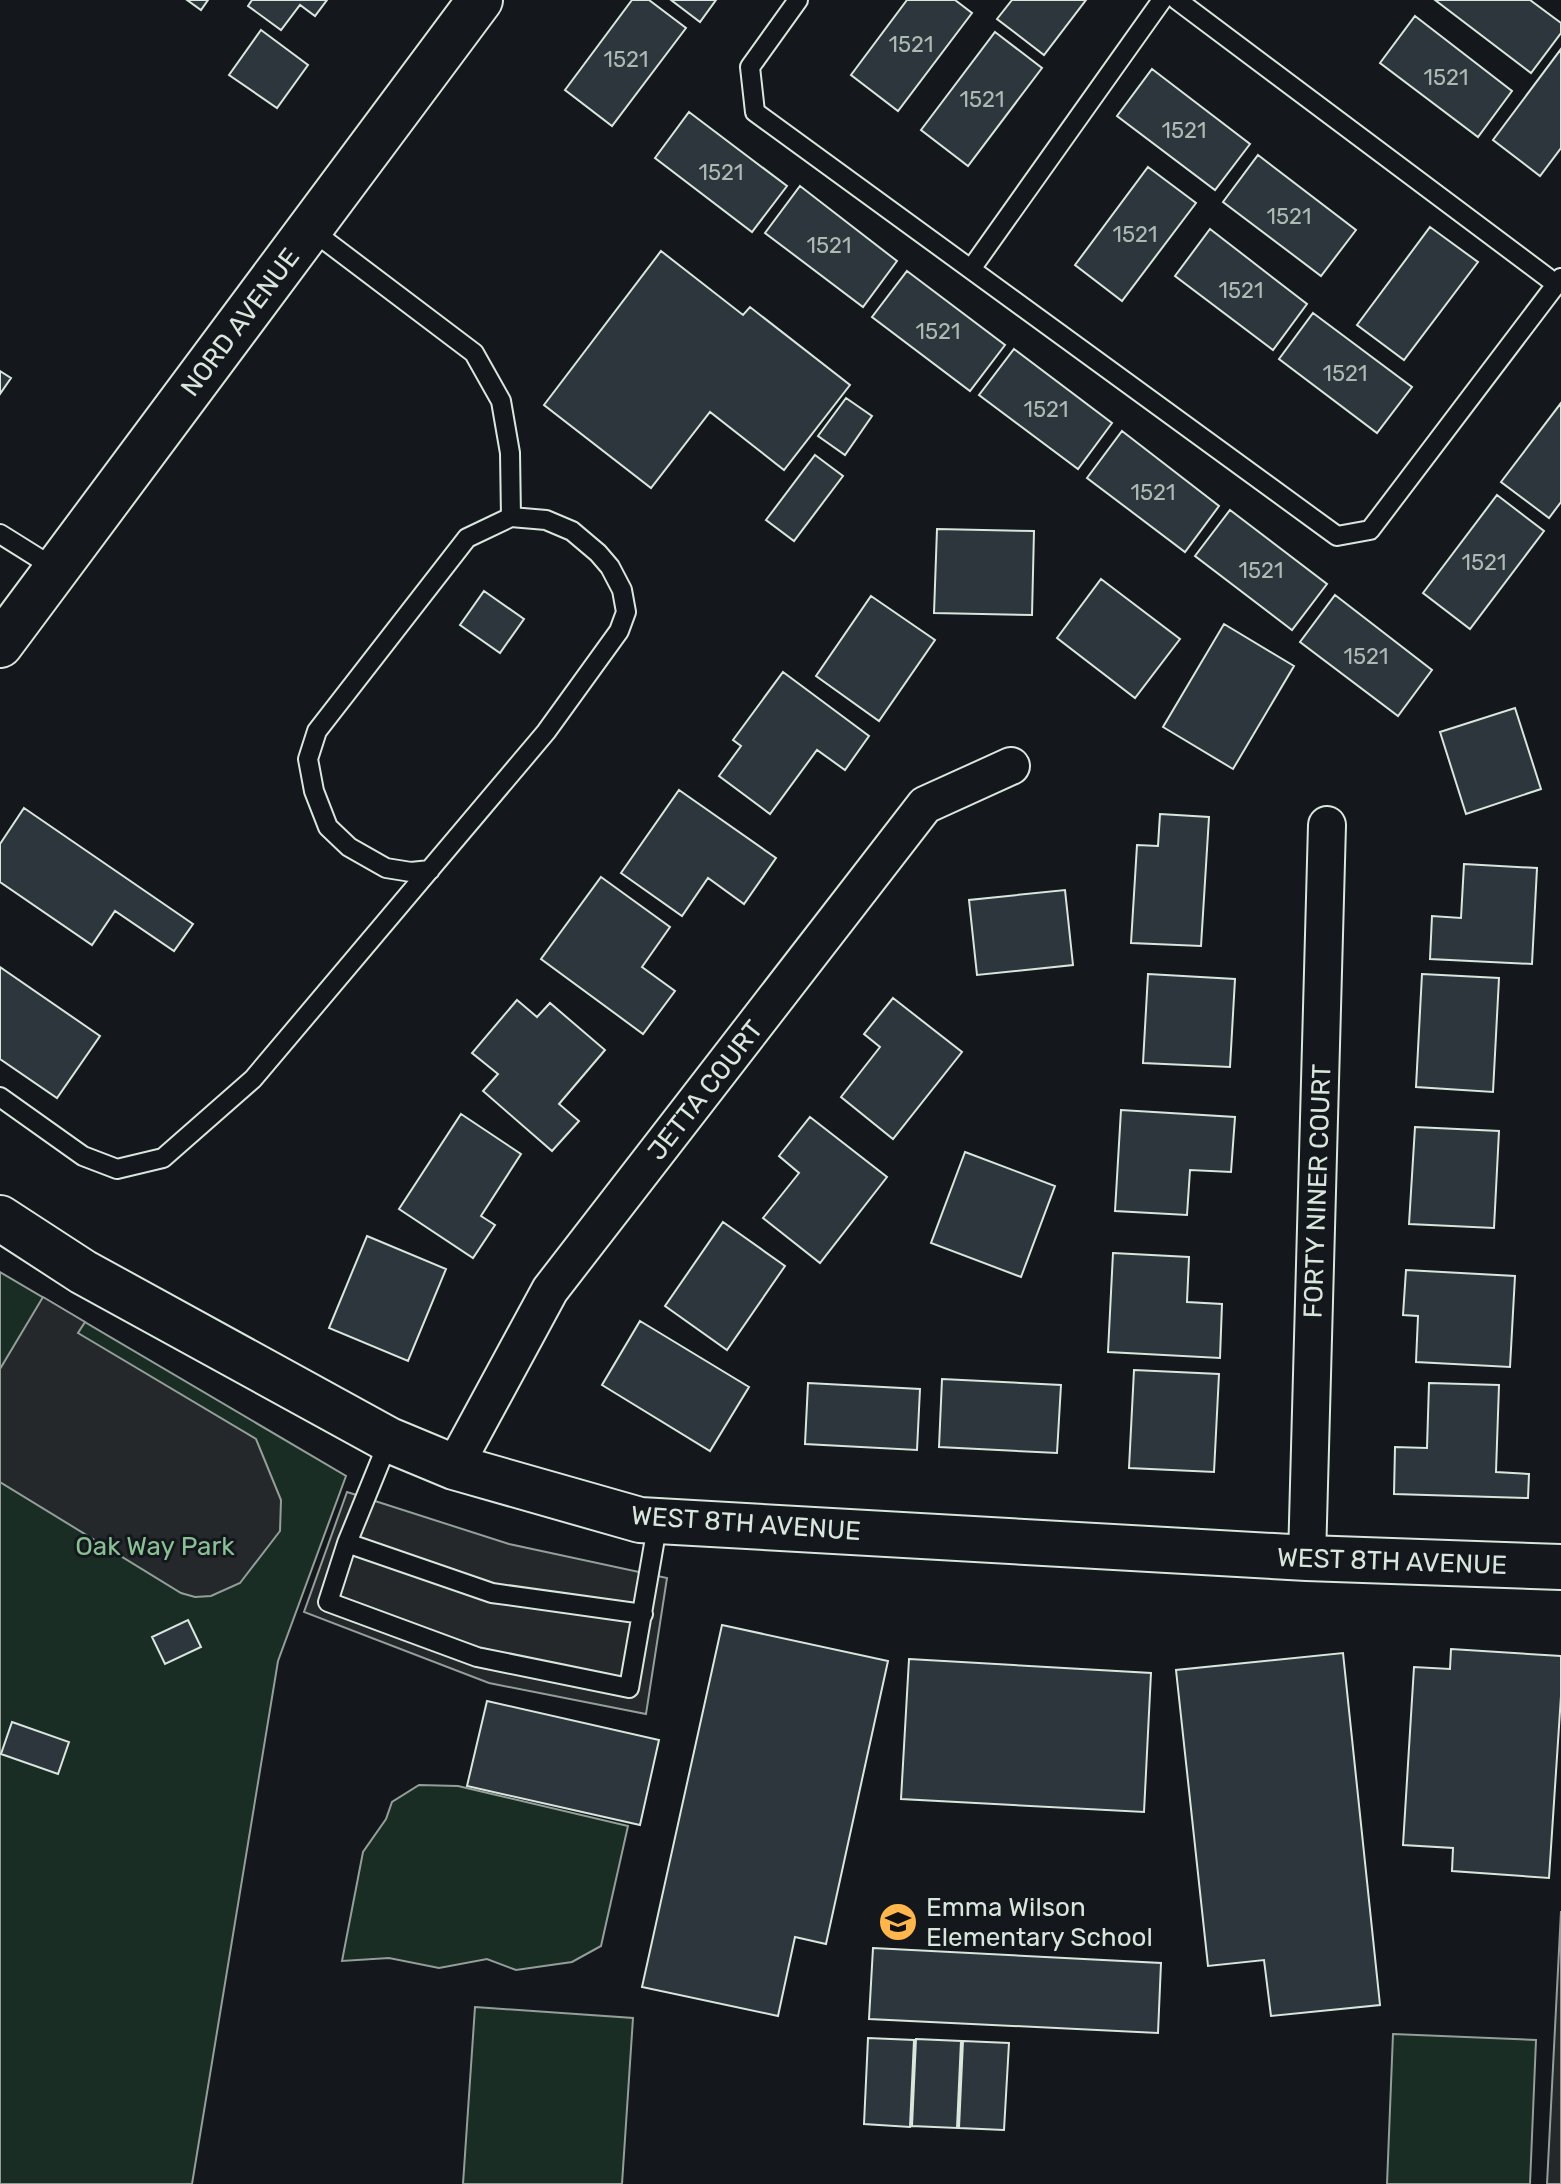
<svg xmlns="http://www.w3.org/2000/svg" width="1561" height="2184" viewBox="0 0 1561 2184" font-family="Rubik,sans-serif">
<rect width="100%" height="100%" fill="#14181c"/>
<path fill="#1a2d24" stroke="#939e99" stroke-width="2" d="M0 1272 346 1476 278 1661 192 2184H0Z
M419 1785 458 1786 628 1826 601 1946 572 1962 516 1970 487 1959 439 1968 389 1958 342 1961 363 1852 386 1819 392 1802Z
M475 2007 633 2018 622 2184H463Z
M1393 2034 1536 2040 1530 2184H1387Z"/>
<path fill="#24282b" stroke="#939e99" stroke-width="2" d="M43 1297 85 1322 78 1333 256 1439 281 1500 280 1531 240 1583 211 1596 195 1597 181 1593 0 1482V1369Z
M347 1492 509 1544 667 1578 646 1714 489 1683 304 1612Z
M1561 1911V2184H1547Z"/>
<path fill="#2c363c" stroke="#d8e6dc" stroke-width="2" d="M187 0H208L201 10Z
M252 0H327L315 16 300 5 281 30 248 6Z
M632 0H649L686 28 612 126 565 90Z
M671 0H716L700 22Z
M907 0H955L972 13 898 111 851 75Z
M1012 0H1086L1044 55 997 19Z
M1435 0H1530L1561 23V33L1531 73Z
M1415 16 1512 91 1478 137 1380 63Z
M261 30 308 65 277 108 229 75Z
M995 32 1042 68 968 166 921 130Z
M1561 49V148L1540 176 1493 140Z
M1152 69 1250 144 1215 190 1117 116Z
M689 112 787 186 752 232 655 158Z
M1258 155 1356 230 1321 276 1223 202Z
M1148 167 1196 203 1122 301 1075 265Z
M800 186 897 261 863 307 765 233Z
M1430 227 1478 262 1404 360 1357 325Z
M1210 229 1307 304 1273 350 1175 276Z
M661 251 743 315 750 307 850 385 784 470 710 412 651 488 544 405Z
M907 271 1005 345 970 391 872 317Z
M1313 313 1412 387 1377 433 1279 359Z
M1014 349 1112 423 1078 469 979 395Z
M0 371 11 378 0 394Z
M846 398 872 416 845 455 818 436Z
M1561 403V502L1549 518 1501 482Z
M1122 431 1219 506 1185 552 1087 478Z
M815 455 843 476 794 541 766 520Z
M1497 495 1544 531 1470 629 1423 593Z
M1230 510 1327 584 1292 630 1195 556Z
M937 529 1034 531 1032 615 934 613Z
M1101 579 1180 639 1135 698 1057 638Z
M484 591 524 619 500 653 460 625Z
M1335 595 1432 670 1398 716 1300 642Z
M871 596 935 640 879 721 816 676Z
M1224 624 1294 666 1233 769 1163 727Z
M783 672 869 736 845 770 817 750 770 814 719 776 741 746 733 740Z
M1515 708 1541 789 1466 814 1440 732Z
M679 790 776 858 744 904 708 878 682 916 621 873Z
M24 808 193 924 174 951 115 911 92 945 0 882V844Z
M1160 814 1209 817 1201 946 1131 943 1137 845 1158 846Z
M1464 864 1537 868 1532 964 1430 959 1432 916 1461 918Z
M601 877 670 927 642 967 675 991 643 1034 541 959Z
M1065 890 1073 965 977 975 969 900Z
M0 967 100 1036 57 1098 0 1059Z
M1148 974 1235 979 1230 1067 1143 1063Z
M1422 974 1499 978 1493 1092 1416 1087Z
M893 998 962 1052 893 1139 841 1097 880 1047 864 1034Z
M517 1000 537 1017 550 1003 605 1050 559 1104 579 1121 552 1151 483 1091 498 1074 472 1053Z
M1121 1110 1235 1117 1231 1172 1190 1170 1187 1215 1115 1211Z
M461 1114 521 1154 481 1216 495 1225 473 1258 399 1209Z
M810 1117 887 1177 820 1263 763 1218 799 1173 779 1156Z
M1415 1127 1499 1131 1494 1228 1409 1224Z
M965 1152 1055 1186 1021 1277 931 1243Z
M723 1222 785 1266 727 1350 665 1306Z
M367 1236 446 1269 408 1361 329 1328Z
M1113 1253 1189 1257 1187 1302 1222 1304 1220 1358 1108 1352Z
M1406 1270 1515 1276 1510 1367 1416 1362 1418 1316 1403 1315Z
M640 1321 749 1387 710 1451 602 1385Z
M1134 1370 1219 1374 1214 1472 1129 1468Z
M942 1379 1061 1385 1057 1453 939 1447Z
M808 1383 920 1389 917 1450 805 1444Z
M1429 1383 1499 1385 1496 1472 1529 1474 1528 1498 1394 1494 1395 1447 1427 1448Z
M188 1620 201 1647 165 1664 152 1637Z
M722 1625 888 1661 826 1944 795 1937 778 2016 642 1987Z
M1451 1649 1561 1656V1696L1549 1878 1452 1871 1453 1848 1403 1845 1414 1667 1450 1669Z
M1343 1653 1380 2005 1271 2016 1264 1960 1208 1966 1176 1670Z
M909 1659 1151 1673 1144 1812 901 1799Z
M487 1701 659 1740 640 1825 467 1786Z
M12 1722 69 1742 58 1774 1 1754Z
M873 1948 1161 1963 1158 2033 869 2019Z
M868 2038 914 2040 910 2127 864 2124Z
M916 2039 961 2041 957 2128 912 2126Z
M963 2041 1009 2043 1004 2130 959 2128Z"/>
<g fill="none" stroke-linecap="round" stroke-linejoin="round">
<g stroke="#d8e6dc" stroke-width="22">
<path id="service" d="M798 0 750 67 755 112 1337 536 1370 530 1561 278
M1177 0 1556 284
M310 229 474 353 501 401 510 453 511 517
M971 269 1162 0
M0 534 56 569
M0 1097 83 1156 117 1169 163 1158 253 1079 546 732 619 631 626 612 622 590 610 567 598 553 572 531 546 520 511 517 467 538 317 731 308 759 314 791 328 827 349 847 386 868 411 872 430 870
M389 1440 347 1543 328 1602 477 1657 629 1688 658 1521
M347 1543 492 1593 643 1614"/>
</g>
<g stroke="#d8e6dc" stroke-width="40">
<path id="minor" d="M454 1467 550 1290 925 805 1011 766
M1307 1558 1327 825"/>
</g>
<g stroke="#d8e6dc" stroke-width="48">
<path id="tertiary" d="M0 1218 83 1272 389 1440 454 1467 640 1520 1307 1558 1561 1567"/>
</g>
<g stroke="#d8e6dc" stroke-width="48">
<path id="primary" d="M0 645 480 0"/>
</g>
<use href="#service" stroke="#14181c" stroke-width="18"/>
<use href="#minor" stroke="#14181c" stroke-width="36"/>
<use href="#tertiary" stroke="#14181c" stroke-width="44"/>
<use href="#primary" stroke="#14181c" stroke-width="44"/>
</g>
<defs>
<g id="school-disc" transform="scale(2)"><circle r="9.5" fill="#ffb74d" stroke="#14181c"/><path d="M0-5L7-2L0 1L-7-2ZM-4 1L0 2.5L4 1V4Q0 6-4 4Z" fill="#111"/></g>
</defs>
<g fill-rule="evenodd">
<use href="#school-disc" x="898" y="1922"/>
</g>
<g text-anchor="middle" stroke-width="6" stroke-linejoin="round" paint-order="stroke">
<g font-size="22" fill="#adbab4">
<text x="911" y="52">1521</text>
<text x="626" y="67">1521</text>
<text x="1446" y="85">1521</text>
<text x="982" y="107">1521</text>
<text x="1184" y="138">1521</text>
<text x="721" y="180">1521</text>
<text x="1289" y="224">1521</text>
<text x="1135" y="242">1521</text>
<text x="829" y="253">1521</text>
<text x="1241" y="298">1521</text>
<text x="938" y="339">1521</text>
<text x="1345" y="381">1521</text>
<text x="1046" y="417">1521</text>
<text x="1153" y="500">1521</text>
<text x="1484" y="570">1521</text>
<text x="1261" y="578">1521</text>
<text x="1366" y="664">1521</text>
</g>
<g font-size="26" fill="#d8e6dc" stroke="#14181c">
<text transform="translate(240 322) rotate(-53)" y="9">NORD AVENUE</text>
<text transform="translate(705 1090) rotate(-52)" y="9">JETTA COURT</text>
<text transform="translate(1317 1191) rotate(-88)" y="9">FORTY NINER COURT</text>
<text transform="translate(746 1523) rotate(4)" y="9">WEST 8TH AVENUE</text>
<text transform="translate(1392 1561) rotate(2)" y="9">WEST 8TH AVENUE</text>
</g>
<g font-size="26" fill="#8ac095" stroke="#14181c">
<text x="155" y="1555">Oak Way Park</text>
</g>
<g font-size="26" fill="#d8e6dc" stroke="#14181c" text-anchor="start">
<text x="926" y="1916">Emma Wilson<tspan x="926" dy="30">Elementary School</tspan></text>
</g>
</g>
</svg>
